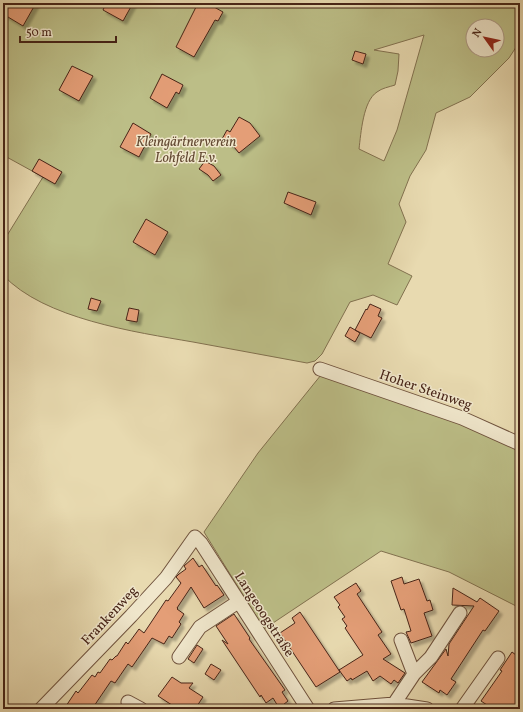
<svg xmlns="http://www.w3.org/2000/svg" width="523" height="712" viewBox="0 0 523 712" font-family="Vollkorn,serif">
<defs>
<filter id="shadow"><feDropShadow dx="3.5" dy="3.5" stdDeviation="1" flood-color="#0004"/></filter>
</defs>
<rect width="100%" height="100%" fill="#e8dab0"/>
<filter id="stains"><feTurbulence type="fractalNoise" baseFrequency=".005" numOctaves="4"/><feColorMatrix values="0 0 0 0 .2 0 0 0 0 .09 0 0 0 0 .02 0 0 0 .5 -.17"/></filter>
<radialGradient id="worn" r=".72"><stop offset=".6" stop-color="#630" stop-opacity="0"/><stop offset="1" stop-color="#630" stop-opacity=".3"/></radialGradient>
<path fill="#bcbe87" stroke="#82714f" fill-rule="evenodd" d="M3 3H520V41L509 58 470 97 436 113 426 150 410 176 399 204 406 222 388 264 412 276 397 305 373 295 350 302 322 354 315 361 307 363C269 356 231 349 193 342 135 332 44 319 3 275V242L43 177 3 155ZM473 26H497V50H473ZM424 35 397 130 384 161 359 149C361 133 363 101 377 92 382 88 389 87 395 85L398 71 399 54 374 50Z
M325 370 520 440V608L449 572 381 551 264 629 204 532 258 453Z"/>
<path fill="#e49e77" stroke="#472417" filter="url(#shadow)" d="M9 3H36L23 26 3 14Z
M106 3H133L123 21 103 10Z
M198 3H207L223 12 218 21 215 20 194 57 176 47Z
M355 51 366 54 363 64 352 60Z
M72 66 93 76 79 101 59 90Z
M162 74 183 85 179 94 176 92 167 108 150 98Z
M239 117 250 123 260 136 239 153 234 147 222 139 227 130 230 132Z
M133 123 151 134 139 157 120 147Z
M39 159 62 172 55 184 32 171Z
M205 161 214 166 221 175 213 181 208 175 199 169Z
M288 192 316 202 311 215 284 203Z
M146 219 168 232 155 255 133 242Z
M91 298 101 301 97 311 88 309Z
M370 304 381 309 378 316 382 318 371 338 355 330 366 309 367 310Z
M129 308 139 310 137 322 126 320Z
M350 327 360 333 355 342 345 336Z
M193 558 199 567 202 565 216 586 217 585 224 595 204 608 191 587 177 608H178L177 609 184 614 179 622 181 624 172 638 169 636 164 644 152 638 132 667 128 664 115 683 111 681 92 709H64L76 691 78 693 92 675 95 677 98 672 100 673 110 659 112 660 116 656H117L126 642 128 644 139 629 144 633 166 600 168 601 181 583 176 577 179 574 186 569 184 566Z
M402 577 404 584 419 579 427 601 430 600 433 610 424 613 432 636 411 643 406 632 411 631 404 609 401 610 391 581Z
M356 583 361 591 357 594 382 632 378 635 391 654 383 659 405 673 398 683 394 680 391 684 380 676 373 681 367 671 352 680 351 678 347 681 339 670 363 655 345 628 347 626 342 619 345 617 338 607 340 605 334 597Z
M453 588 477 602 480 598 499 611 485 631 483 630 451 679 456 682 447 695 440 690 439 693 422 682 446 649 448 656 449 644 474 606 452 605Z
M300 612 340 672 316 687 280 633 295 623 292 618Z
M234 614 250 638 249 639 285 690 282 692 288 701 279 708 273 698 266 703 261 695 260 697 222 640 228 644 216 626Z
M197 645 203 649 194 663 188 659Z
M512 652 520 658V698L513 709H493L481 701 502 671 500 670Z
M211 664 221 670 214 680 205 674Z
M172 677 181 683H193L189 688 203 697 195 709H178L158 696Z"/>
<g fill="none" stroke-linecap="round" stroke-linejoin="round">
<g stroke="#6f523d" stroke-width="15">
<path id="minor" d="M320 369 462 418 520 444
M401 640 414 674
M179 657 200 627 238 602
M128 702 141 709
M394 704 414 674 431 657 460 613
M41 709 131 616 166 578 195 537 201 543 308 709
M334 709 394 704 427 709
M462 709 498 658"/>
</g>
<use href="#minor" stroke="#f0e7cc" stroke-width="13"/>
</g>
<g text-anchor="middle" stroke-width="3" stroke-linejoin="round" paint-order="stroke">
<g font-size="14" font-style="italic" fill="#644a33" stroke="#f0e7cc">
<text x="186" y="146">Kleingärtnerverein<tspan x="186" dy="16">Lohfeld E.v.</tspan></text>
</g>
<g font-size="14" fill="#472417" stroke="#f0e7cc">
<text transform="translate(426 389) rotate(19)" y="5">Hoher Steinweg</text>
<text transform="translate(265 614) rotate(57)" y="5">Langeoogstraße</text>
<text transform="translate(109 615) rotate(-47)" y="5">Frankenweg</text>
</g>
</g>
<rect width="523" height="712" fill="none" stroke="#e8dab0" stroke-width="16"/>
<rect x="4" y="4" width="515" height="704" fill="none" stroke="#472417" stroke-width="2"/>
<rect x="8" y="8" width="507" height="696" fill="none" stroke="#472417"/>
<g transform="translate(485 38) rotate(303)"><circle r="19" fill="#f0e7cc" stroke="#ac9984"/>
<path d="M0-3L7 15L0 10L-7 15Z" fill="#8f2418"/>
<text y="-6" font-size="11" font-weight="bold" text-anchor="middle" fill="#472417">N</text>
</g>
<path d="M20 36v6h96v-6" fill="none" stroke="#472417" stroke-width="2"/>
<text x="26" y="36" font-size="12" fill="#472417" stroke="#f0e7cc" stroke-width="3" paint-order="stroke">50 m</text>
<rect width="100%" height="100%" filter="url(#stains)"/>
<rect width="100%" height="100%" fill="url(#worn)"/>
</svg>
